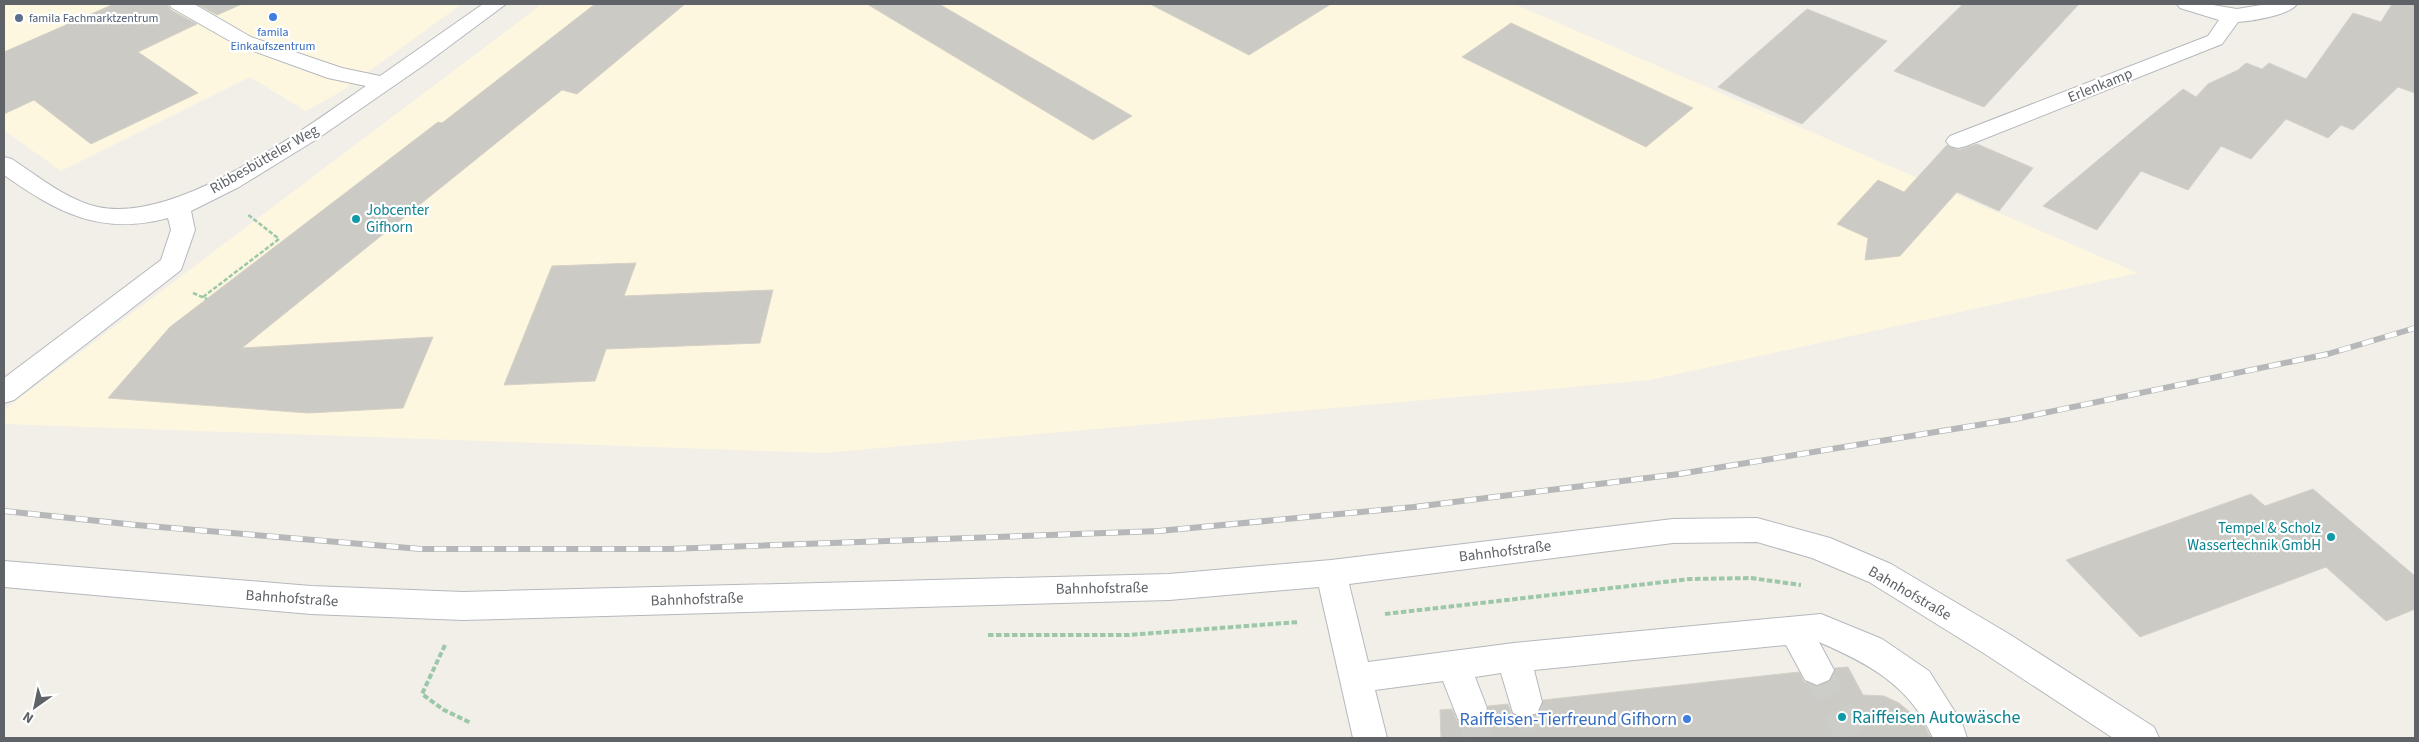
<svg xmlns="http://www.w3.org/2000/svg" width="2419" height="742" viewBox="0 0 2419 742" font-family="'Source Sans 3',sans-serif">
<rect width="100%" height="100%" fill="#f1efe8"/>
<path fill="#fef7e0" d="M4 4H462L340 92 306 111 250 77 61 171 4 130Z
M542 4H1514L2138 273 1650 380 824 453 4 424V410Z"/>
<path fill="#cccac5" stroke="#d6d1c6" d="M114 4H167L171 10 197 24 138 52 198 93 91 144 34 100 4 114V52Z
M197 4H242L217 15Z
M595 4H685L577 94 562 90 242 348 433 337 403 408 308 413 108 398 170 327 438 122 442 123Z
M867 4H939L1132 116 1093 140Z
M1150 4H1331L1249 55Z
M1963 4H2079L1984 107 1894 71Z
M2392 4H2415V93L2398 87 2353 130 2341 125 2328 138 2286 119 2251 159 2221 146 2188 190 2141 171 2097 230 2043 206 2183 89 2196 97 2208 84 2238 70 2246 63 2262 69 2269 63 2306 79 2353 13 2381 22Z
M1807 9 1887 41 1802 124 1718 87Z
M1511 23 1693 108 1646 147 1462 57Z
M1977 144 2033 168 1999 211 1957 192 1900 256 1865 260 1868 238 1837 224 1878 180 1904 192 1947 145 1958 150Z
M636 263 624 296 773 290 760 343 606 349 595 381 504 385 552 266Z
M2313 489 2415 576V609L2386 621 2326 567 2140 637 2066 560 2251 494 2265 506Z
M1848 667 1863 695 1884 696 1899 703 1924 724 1931 738H1441L1440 710 1452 709 1457 721 1471 725 1484 720 1488 706 1508 704 1512 715 1526 719 1539 714 1543 700 1799 672 1804 682 1818 687 1831 681 1835 668Z"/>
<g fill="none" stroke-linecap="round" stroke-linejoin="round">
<path stroke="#ccccc8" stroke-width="30" stroke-dasharray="30 15" stroke-linecap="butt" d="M1817 670 1851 738
M1525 702 1537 738
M1470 708 1478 738"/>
<g stroke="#b5b8bc" stroke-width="2">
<path id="minor" d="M169 4H194L251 37 342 68 380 76 483 4H506L424 65 317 139 239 187 191 211 195 230 181 270 14 400 4 403V378L161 260 171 230 168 218C101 236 58 213 4 175V157L12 159C39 177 67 200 98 207 177 224 302 130 366 86L328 78 237 45 172 8Z
M2177 4H2207L2237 9 2267 4H2297C2290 15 2252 21 2238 22L2222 44 1966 146 1958 148 1950 146 1946 141 1950 136 2208 36 2219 20 2180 8Z
M1757 518 1830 538 1891 564 2009 634 2154 727 2159 738H2113L1985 654 1869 582 1812 558 1757 542 1673 543 1349 584 1368 662 1514 643 1821 614 1882 639 1929 671 1962 723 1967 738H1933C1910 685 1869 664 1819 642L1834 670 1829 680 1817 685 1805 680 1786 645 1534 670 1542 702 1537 713 1525 717 1513 713 1501 673 1475 677 1487 708 1482 719 1470 723 1458 719 1443 681 1375 690 1387 738H1353L1319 587 1169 600 463 620 311 614 4 587V561L311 586 463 592 1169 574 1331 560 1673 519Z"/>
</g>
<path stroke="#9cc7a9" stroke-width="2.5" stroke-dasharray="4.5 2" stroke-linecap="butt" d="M193 293 207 299
M203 297 279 239 247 214"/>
<path stroke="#9cc7a9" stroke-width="4" stroke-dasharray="5.5 2.5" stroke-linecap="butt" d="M1385 614 1690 579 1751 578 1801 585
M988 635H1128L1299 622
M445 645 422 694 444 710 471 723"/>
<use href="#minor" fill="#fff" fill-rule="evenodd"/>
<g stroke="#b6b7b8" stroke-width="6">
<path id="rail" d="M4 511 136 525 421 549H668L1159 531 1414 507 1679 474 2015 419 2328 354 2415 328"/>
</g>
<use href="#rail" stroke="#fff" stroke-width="4.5" stroke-dasharray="12" stroke-linecap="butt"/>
</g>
<g fill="#3f7fe0" stroke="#fff" stroke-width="2">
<circle cx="273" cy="17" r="5"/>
<circle cx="1687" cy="719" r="5"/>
</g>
<circle fill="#5c6f8a" stroke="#fff" stroke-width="2" cx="19" cy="18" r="5"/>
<g fill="#0f9aa8" stroke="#fff" stroke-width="2">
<circle cx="356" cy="219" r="5"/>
<circle cx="2331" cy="537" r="5"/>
<circle cx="1842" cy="717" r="5"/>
</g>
<g text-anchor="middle" stroke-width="4.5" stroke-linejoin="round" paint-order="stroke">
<g font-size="12" fill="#4e5e75" stroke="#fff" text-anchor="start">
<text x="29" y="22">famila Fachmarktzentrum</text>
</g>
<g font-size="12" fill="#366cbe" stroke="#fff">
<text x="273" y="36">famila<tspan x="273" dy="14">Einkaufszentrum</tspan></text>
</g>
<g font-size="15" fill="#5f6368" stroke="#fff">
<text transform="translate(2100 85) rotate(-22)" y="5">Erlenkamp</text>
<text transform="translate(264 159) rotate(-30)" y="5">Ribbesbütteler Weg</text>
<text transform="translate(1505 551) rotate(-7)" y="5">Bahnhofstraße</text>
<text transform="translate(1102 588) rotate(-1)" y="5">Bahnhofstraße</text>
<text transform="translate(1910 593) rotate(30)" y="5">Bahnhofstraße</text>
<text transform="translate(292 598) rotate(4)" y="5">Bahnhofstraße</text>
<text transform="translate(697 599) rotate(-2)" y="5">Bahnhofstraße</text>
</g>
<g font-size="15" fill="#0d838f" stroke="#fff" text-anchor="start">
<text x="366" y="215">Jobcenter<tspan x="366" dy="17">Gifhorn</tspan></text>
<text x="2321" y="533" text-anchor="end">Tempel &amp; Scholz<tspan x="2321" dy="17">Wassertechnik GmbH</tspan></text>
</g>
<g font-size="18" fill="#0d838f" stroke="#fff" text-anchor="start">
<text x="1852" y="723">Raiffeisen Autowäsche</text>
</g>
<g font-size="18" fill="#366cbe" stroke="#fff" text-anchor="end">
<text x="1677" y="725">Raiffeisen-Tierfreund Gifhorn</text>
</g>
</g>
<rect width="2419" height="742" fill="none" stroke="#5f6368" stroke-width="10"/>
<g transform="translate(35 707) rotate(213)" stroke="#ffffff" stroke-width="4" paint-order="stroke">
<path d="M0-4L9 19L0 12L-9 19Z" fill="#5f6368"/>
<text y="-8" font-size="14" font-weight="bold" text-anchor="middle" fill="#5f6368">N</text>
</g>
</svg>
